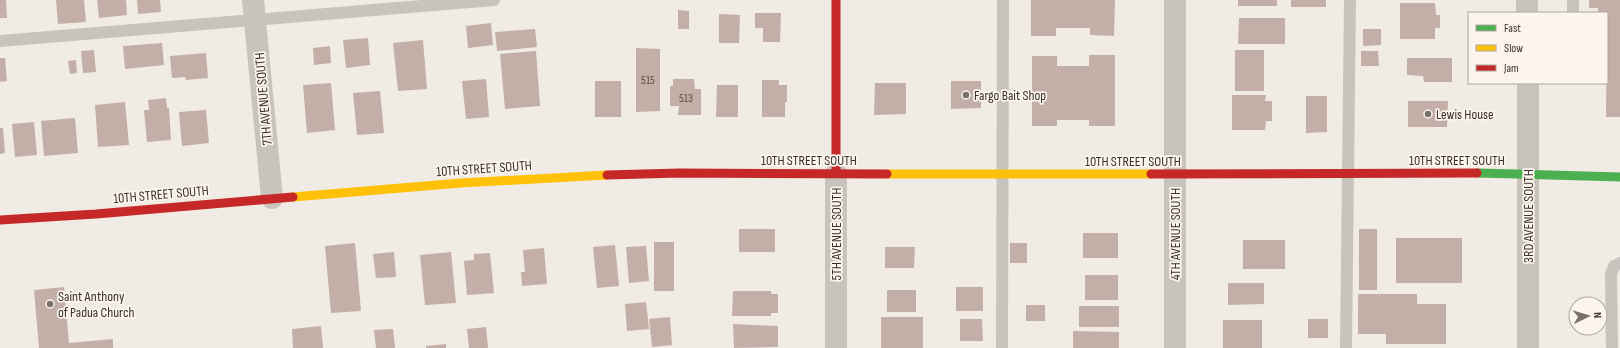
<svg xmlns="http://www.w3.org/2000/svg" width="1620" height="348" viewBox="0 0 1620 348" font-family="'Sofia Sans Condensed',sans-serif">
<rect width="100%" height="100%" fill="#f0ebe5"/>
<path fill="#c3afa7" d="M0 0H6L7 18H0Z
M56 0H84L86 22 58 24Z
M97 0H126L127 15 99 18Z
M137 0H160L161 12 138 14Z
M1031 0H1115L1114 36 1090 35V28H1056V36H1031Z
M1238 0H1277V6H1238Z
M1291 0H1326V7H1291Z
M1589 0H1620V117H1606L1607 13H1598V8H1589Z
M1400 3H1435L1436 15H1440V28H1435V39H1400Z
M678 10 689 11V29H678Z
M755 13H781L780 42H763V28H755Z
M719 14 740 15 739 43H719Z
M1239 18H1285V44H1238Z
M491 23 493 45 468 48 466 26Z
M535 29 537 47 497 51 495 32Z
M1363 29H1381V45L1363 46Z
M368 38 370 65 346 68 343 40Z
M423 40 427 89 398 91 393 43Z
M162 43 164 65 125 69 123 46Z
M330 46 331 63 314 65 313 48Z
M636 48 660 49V111L636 112Z
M94 50 96 72 83 73 81 51Z
M1235 50H1264V91H1235Z
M536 51 540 106 505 109 500 54Z
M1361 51H1378L1379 66H1361Z
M206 53 208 78 186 80 185 77 172 78 170 56Z
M1089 55H1115V126H1089V120H1057V126H1032V56H1057V66H1089Z
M0 58H5L7 81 0 82Z
M1407 58H1452V82H1424L1423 76 1407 75Z
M76 60 77 73 70 74 68 61Z
M486 79 489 117 466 119 462 81Z
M673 79H694L695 89H701V115H678L679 106H670V86H673Z
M762 80H779V85H787V102H785V117H762Z
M595 81H621V117H595Z
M951 81H981V108L951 109Z
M331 83 335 130 307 133 303 85Z
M875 83H906V114L874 115Z
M717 85H738V117H716Z
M380 91 384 133 357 135 353 93Z
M1232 95H1266L1265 101H1272V121H1266L1265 130H1232Z
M1306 96H1327V132L1306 133Z
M166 98 167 108H169L171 140 147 142 144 110H149L148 100Z
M1408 101H1448L1447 127H1408Z
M125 102 129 145 98 147 95 105Z
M206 110 209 143 182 146 179 112Z
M75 118 78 153 44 156 41 121Z
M34 122 37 155 15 157 12 124Z
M0 128H3L5 153 0 154Z
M739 229H775V252H739Z
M1359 229H1377V290H1359Z
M1083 233H1118V258H1083Z
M1396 238H1462V283H1396Z
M1243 240H1285V269H1243Z
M654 242H674V291H654Z
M355 243 361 311 331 313 325 246Z
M1010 243H1027V263H1010Z
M615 245 619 286 597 288 593 247Z
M646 246 649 281 629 283 626 247Z
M885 247H915L914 268H885Z
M544 248 547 284 522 286 521 272H525L523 250Z
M394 252 396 277 376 278 373 254Z
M451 252 456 303 425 305 420 255Z
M490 253 494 293 467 295 464 261 474 260V254Z
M1085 275H1118V300H1085Z
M1228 283H1264V304L1228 305Z
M64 287 69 343 113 339V348H39L34 290Z
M956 287H983V311H956Z
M887 290H916V312H887Z
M733 291H771V294H778V313H771V316H732Z
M1358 294H1417V304H1446V344H1386V334H1358Z
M646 302 649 329 627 331 625 304Z
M1026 305H1045V321H1026Z
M1079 306H1119V327H1079Z
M670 317 672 345 652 347 649 319Z
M881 317H923V348H881Z
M960 319H982L983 341H960Z
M1308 319H1328V338H1308Z
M1223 320H1262V348H1223Z
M733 324 778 326V347L734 348Z
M321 326 323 348H293L292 329Z
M486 327 488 348H469L467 329Z
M393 329 395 348H376L374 330Z
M1073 331 1119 332V348H1073Z
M446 344V348H426V346Z"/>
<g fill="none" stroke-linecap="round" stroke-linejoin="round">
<path stroke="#c9c3be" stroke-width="12" d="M1573 13V0
M0 41 494 0
M1002 348 1003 0
M1346 348 1350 0
M1612 348 1611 274 1614 266 1620 263"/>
<path stroke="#c9c3be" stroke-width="22" d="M253 0 272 198
M1527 0V13
M1528 83V348
M836 348V174
M1175 348V0"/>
<path stroke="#4caf50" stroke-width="9" d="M1477 173 1620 177"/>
<path stroke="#ffc107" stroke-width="9" d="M887 174H1151
M293 197 461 183 607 175"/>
<path stroke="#c62828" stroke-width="9" d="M836 0V174
M1151 174 1477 173
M607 175 679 173 887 174
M0 220 96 214 293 197"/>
</g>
<g fill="#7a716c" stroke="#fbf5ee" stroke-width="1.5">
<circle cx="966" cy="95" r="4"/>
<circle cx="1428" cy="114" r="4"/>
<circle cx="50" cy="304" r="4"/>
</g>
<g text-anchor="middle" stroke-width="3.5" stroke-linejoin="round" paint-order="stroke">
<g font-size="12" fill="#5d504a">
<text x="648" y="84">515</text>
<text x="686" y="102">513</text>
</g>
<g font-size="14" fill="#3b302b" stroke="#fbf5ee" text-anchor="start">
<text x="974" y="100">Fargo Bait Shop</text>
<text x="1436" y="119">Lewis House</text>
<text x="58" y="301">Saint Anthony<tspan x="58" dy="16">of Padua Church</tspan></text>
</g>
<g font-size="14" fill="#3b302b" stroke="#fbf5ee">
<text transform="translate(263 99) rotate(-95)" y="5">7TH AVENUE SOUTH</text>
<text x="809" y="165">10TH STREET SOUTH</text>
<text x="1457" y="165">10TH STREET SOUTH</text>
<text x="1133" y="166">10TH STREET SOUTH</text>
<text transform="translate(484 168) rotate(-4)" y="5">10TH STREET SOUTH</text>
<text transform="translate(161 194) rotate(-5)" y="5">10TH STREET SOUTH</text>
<text transform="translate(1528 216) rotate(-90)" y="5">3RD AVENUE SOUTH</text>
<text transform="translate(836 234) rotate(-90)" y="5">5TH AVENUE SOUTH</text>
<text transform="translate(1175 234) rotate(-90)" y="5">4TH AVENUE SOUTH</text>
</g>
</g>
<rect x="1468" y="12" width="140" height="72" fill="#fbf5ee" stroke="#aea6a0"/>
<rect x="1476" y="25" width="20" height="6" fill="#4caf50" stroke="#aea6a0"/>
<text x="1504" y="32" font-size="12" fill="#3b302b">Fast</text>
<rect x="1476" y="45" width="20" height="6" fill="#ffc107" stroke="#aea6a0"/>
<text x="1504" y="52" font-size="12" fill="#3b302b">Slow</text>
<rect x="1476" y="65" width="20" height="6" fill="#c62828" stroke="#aea6a0"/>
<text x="1504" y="72" font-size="12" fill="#3b302b">Jam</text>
<g transform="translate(1588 316) rotate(85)"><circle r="19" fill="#fbf5ee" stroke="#aea6a0"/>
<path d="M0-3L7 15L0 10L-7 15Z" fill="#7a716c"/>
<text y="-6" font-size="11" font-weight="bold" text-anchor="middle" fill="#3b302b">N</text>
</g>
</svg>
